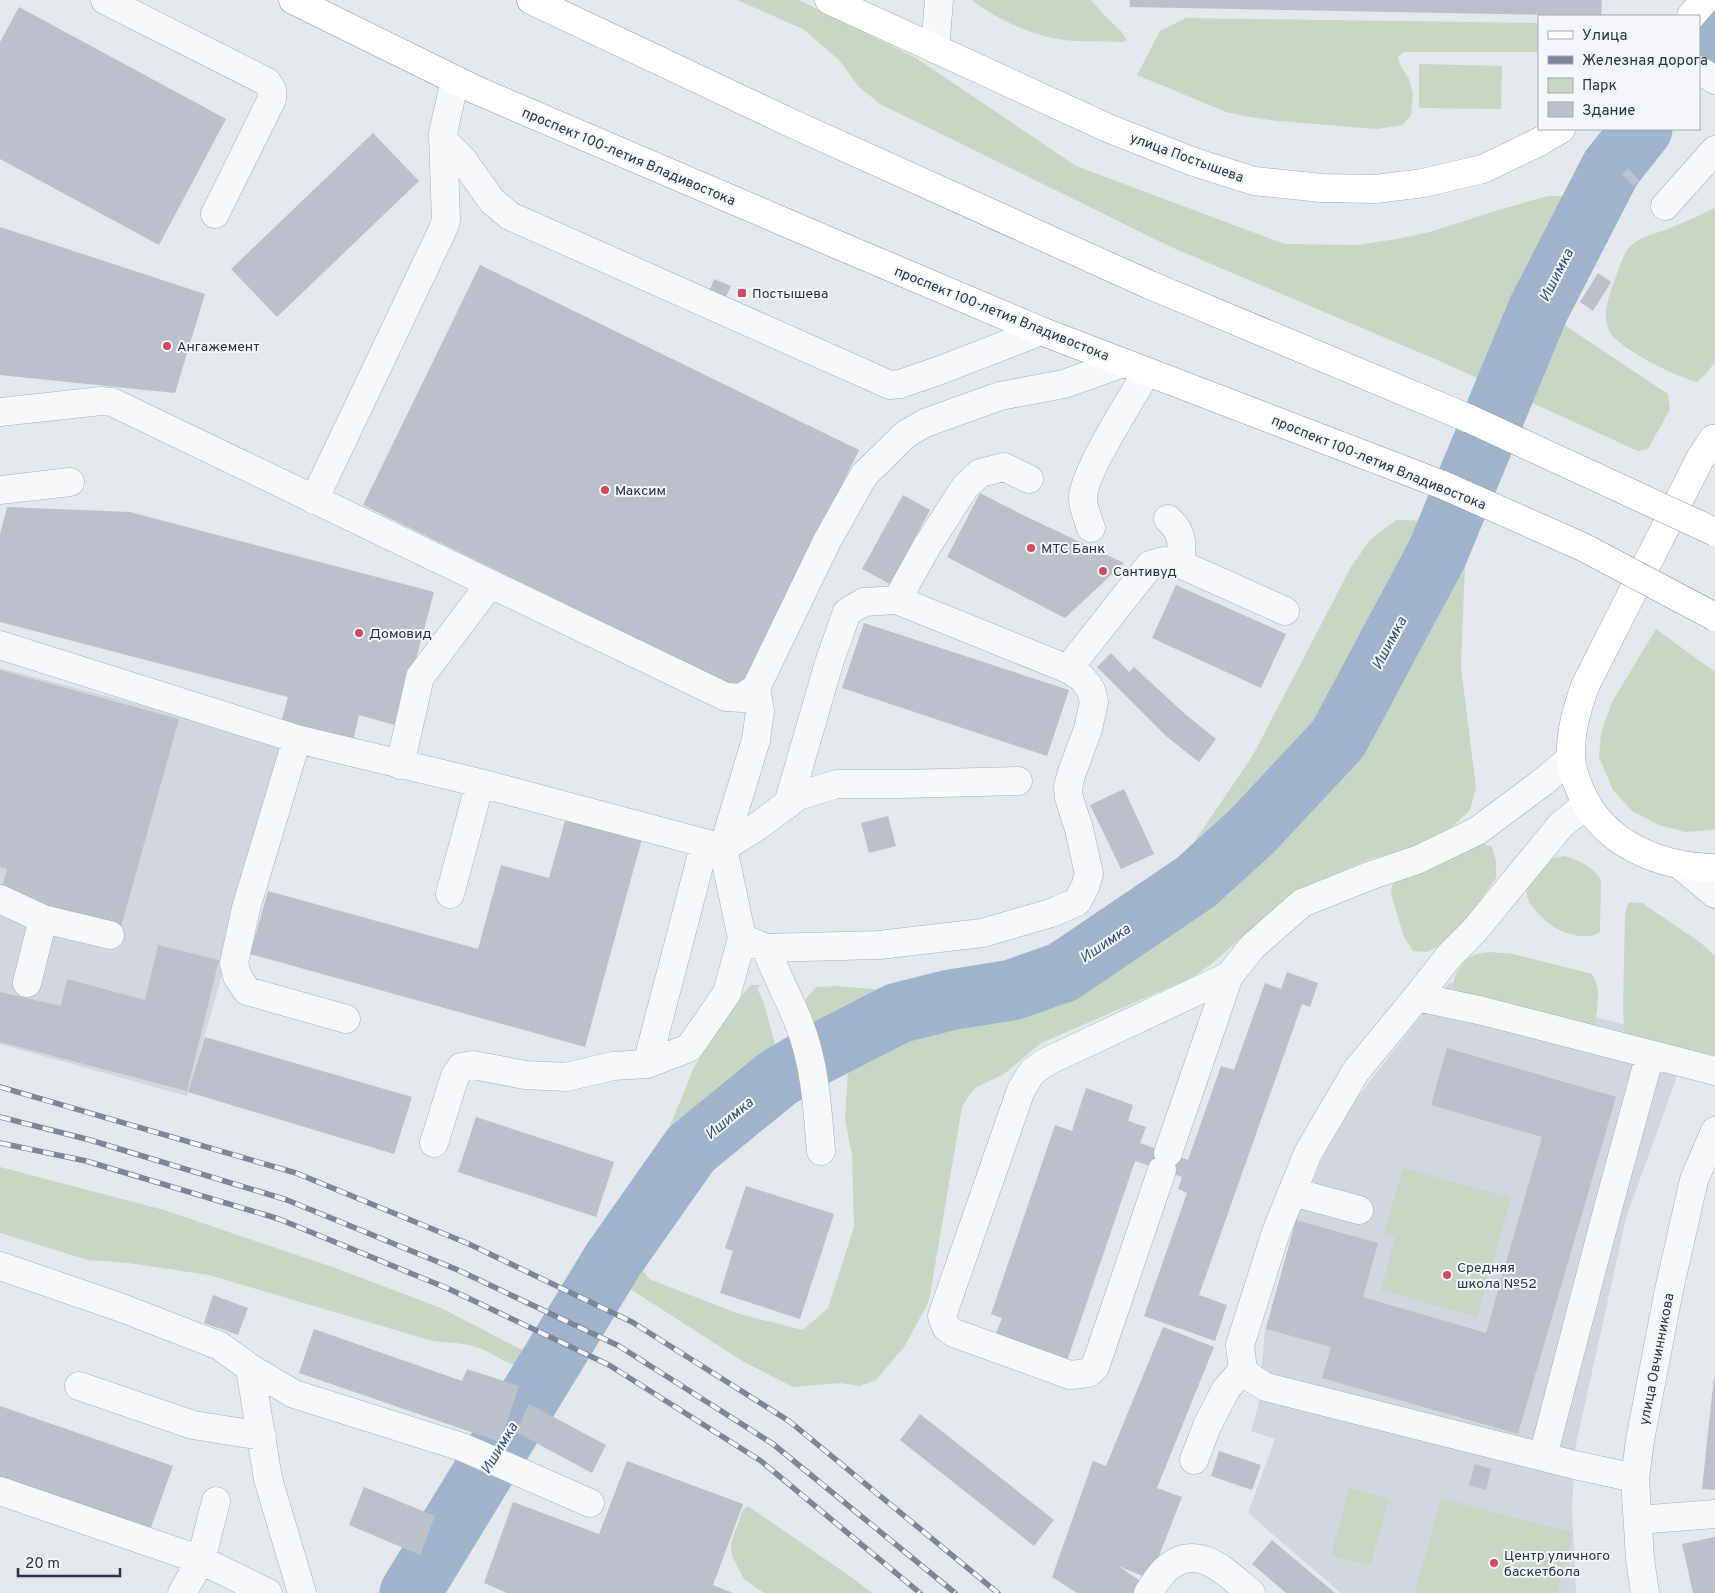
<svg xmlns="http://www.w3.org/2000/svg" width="1715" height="1593" viewBox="0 0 1715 1593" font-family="Overpass,sans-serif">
<rect width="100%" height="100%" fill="#e4e7ec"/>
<path fill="#d2d6de" d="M0 668 289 744 187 1096 0 1044Z
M1450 982 1685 1039 1676 1079 1626 1218 1575 1449 1572 1511 1576 1593H1341L1248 1513 1275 1439 1251 1431 1258 1406 1265 1330 1296 1220 1338 1123 1415 1023Z"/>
<path fill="#c9d6c5" d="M737 0H799L916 58 1076 166 1285 244 1356 245 1397 239 1430 232 1495 211 1548 196H1565L1578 198 1591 204 1606 223 1607 233 1605 245 1564 317 1566 326 1668 394 1670 409 1648 449 1638 451 1442 362 1171 247 880 104 859 87 839 60 803 29Z
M972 0H1091L1108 19 1121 31 1127 40 1123 42C1100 41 1075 43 1053 38 1026 33 993 17 972 0Z
M1186 18 1539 23V52H1404L1398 57 1400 65 1409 79 1413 94 1411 115 1403 125 1376 129 1277 121 1244 116 1226 112 1137 75 1160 31Z
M1419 64 1502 66 1501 109 1419 108Z
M1715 208V362L1705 375 1697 382C1679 378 1617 348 1609 331 1602 313 1609 296 1615 279 1620 267 1623 251 1634 243 1645 235 1661 232 1673 227 1688 221 1701 214 1715 208Z
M1396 520 1433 521 1458 531 1465 563 1461 667 1476 788 1470 810 1452 827 1410 849 1370 859 1294 892 1210 965 1191 978 1041 1043 1004 1074 977 1087 970 1094 962 1107 929 1301 904 1347 876 1380 860 1386 840 1383 793 1387 744 1362 610 1276 606 1251 611 1242 624 1232 636 1210 694 1067 740 997 751 985H762L757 988 763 1001 774 1040 778 1064 765 1084 755 1113 740 1139 718 1162 683 1172 633 1242 636 1262 649 1279 739 1314 803 1330 828 1308 854 1227 852 1156 845 1119 848 1070 829 1052 805 1019 806 999 816 987 837 986 898 991 936 997 984 993 1058 960 1122 914 1184 857 1253 755 1351 567 1370 540Z
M1656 629 1715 672V828L1712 830 1685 832 1659 825 1632 811 1613 790 1599 757 1601 733 1612 702Z
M1480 842 1492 847 1496 861V878L1464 923 1441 945 1427 952 1413 951 1404 937 1391 894 1393 882Z
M1564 856C1577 859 1594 867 1601 880L1600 932C1589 941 1565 934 1554 927 1546 922 1537 913 1531 905 1527 900 1527 892 1526 886L1550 859Z
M1630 902 1642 903 1701 943 1715 956V1058L1633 1036 1627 1033 1624 1028 1623 1010 1625 914 1628 904Z
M1490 952 1513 954 1592 974C1602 989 1597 1007 1595 1024L1587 1027 1456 992C1449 983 1459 966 1467 959 1473 954 1482 953 1490 952Z
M0 1167 164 1210 341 1270 443 1309 530 1354V1358L524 1367C507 1366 493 1352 476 1347 461 1342 445 1343 429 1340L209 1275 128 1263 88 1260 0 1233Z
M1403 1168 1511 1198 1477 1317 1381 1290 1395 1238 1384 1234Z
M1349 1488 1389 1499 1370 1566 1331 1555Z
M1441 1498 1573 1533 1557 1593H1415Z
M748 1506 851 1577 872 1593H764L744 1579 732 1556 731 1543 743 1510Z"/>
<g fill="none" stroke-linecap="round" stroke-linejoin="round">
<path stroke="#9fb4cc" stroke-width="61" d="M1699 57 1715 36
M410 1593 613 1260 691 1149 778 1078 820 1053 898 1013 950 1000 1012 990 1063 972 1196 882 1253 830 1338 739 1437 554 1538 310 1611 168 1642 129"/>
</g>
<path fill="#bbc0ca" d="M1130 0H1602L1601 16 1130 7Z
M19 7 226 119 159 245 0 159V42Z
M373 133 419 181 277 317 231 269Z
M1628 168 1639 180 1633 186 1622 174Z
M0 227 205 294 175 393 0 375Z
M480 265 859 450 741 690 363 505Z
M1598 273 1611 282 1593 311 1580 302Z
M714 279 731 286 725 299 709 292Z
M980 493 1025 516 1124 563 1065 618 947 557Z
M903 495 930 510 890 584 862 569Z
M7 507 130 512 434 592 398 726 359 715 353 741 281 723 288 697 0 622V534Z
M1176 585 1286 634 1261 688 1152 638Z
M864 623 1069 690 1047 756 842 688Z
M1111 653 1129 672 1134 667 1186 715 1216 739 1199 762 1166 736 1097 667Z
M0 670 179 719 121 927 0 893 7 869 0 867Z
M1124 789 1154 854 1121 869 1090 805Z
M567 814 643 835 585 1047 250 954 268 891 478 949 501 865 549 878Z
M888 816 896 846 869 853 861 823Z
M158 945 219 960 187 1091 0 1042V992L61 1006 67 979 145 1000Z
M1287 972 1318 983 1310 1007 1302 1004 1199 1295 1227 1305 1215 1341 1144 1316 1187 1193 1178 1189 1182 1177 1135 1161 1067 1361 995 1336 1002 1318 991 1314 1055 1125 1072 1131 1086 1088 1133 1105 1128 1121 1146 1127 1140 1143 1188 1160 1221 1066 1234 1070 1265 983 1281 989Z
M205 1037 412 1097 394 1154 188 1092Z
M1447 1048 1616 1097 1518 1434 1322 1378 1331 1347 1266 1329 1296 1220 1378 1243 1363 1297 1486 1333 1542 1137 1431 1105Z
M476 1117 614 1162 596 1217 458 1172Z
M746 1186 834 1214 800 1319 720 1293 733 1251 725 1248Z
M213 1295 248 1308 238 1335 204 1323Z
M1163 1327 1214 1347 1157 1488 1182 1497 1150 1579 1118 1566 1142 1582 1135 1593H1077L1052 1577 1093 1461 1106 1466Z
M314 1329 462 1381 467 1369 519 1386 500 1442 299 1373Z
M1714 1377H1715V1490L1702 1489Z
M529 1404 606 1445 592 1473 516 1432Z
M0 1406 173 1466 150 1530 0 1477Z
M920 1414 1054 1520 1034 1546 900 1440Z
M1219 1451 1261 1465 1252 1490 1211 1476Z
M627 1461 743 1504 713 1585 733 1593H507L484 1583 513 1502 599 1534Z
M1475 1464 1491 1469 1486 1490 1469 1485Z
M364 1487 435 1516 420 1555 349 1525Z
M1715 1537V1593H1693L1682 1544Z
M1272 1540 1335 1593H1286L1252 1564Z"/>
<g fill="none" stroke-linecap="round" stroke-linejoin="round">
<g stroke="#a9aeb7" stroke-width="29">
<path id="minor" d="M105 0 267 82 272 90V99L215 214
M935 49 939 0
M1699 70 1715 80
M443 140 463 160 492 201 510 216 890 385 900 384 938 371 1041 331
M1665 206 1715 150
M0 412 101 401 112 402 726 697 742 698 756 688 827 541 864 475 906 434 925 423 1000 396 1064 384 1123 363
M0 490 70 482
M314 500 443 229 446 220 443 133 455 80
M1168 519C1183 532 1183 545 1180 564
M1091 528C1088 519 1083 508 1083 498 1082 476 1133 395 1147 372
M897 600 927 546 965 487 980 473 1004 467 1029 479
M0 645 297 739 480 783 723 848 758 826 798 796 837 784H902L1018 781
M1068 669 1150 565 1164 561 1180 564 1285 611
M297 739 246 908 234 963 237 976 247 991 346 1019
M400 765 420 677 490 584
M1680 865 1715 894
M450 894 480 783
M0 899 43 919 27 983
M43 919 110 935
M742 938 766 948 879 945 982 933 1051 913 1077 902 1085 887 1089 874 1079 829 1069 798 1068 787 1071 775 1088 729 1094 702 1091 690 1082 678 1068 669 897 600 864 602 847 612 829 663 788 804
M766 948C778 982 798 1012 807 1048 816 1081 818 1116 821 1151
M1417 997 1450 955 1474 931 1561 825 1586 805
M647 1064 705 843
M434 1143 455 1076 461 1067 473 1065 525 1075 566 1077 613 1066 647 1064 689 1048 727 993 742 938 723 848 756 740 760 711 756 688
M1168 1153 1229 976
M1162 1170 1095 1367 1088 1373 1070 1375 954 1333 946 1327 942 1316 1021 1090 1032 1072 1046 1062 1229 976 1252 947 1302 903 1372 875 1417 860 1477 831 1543 782 1571 758
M1293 1192 1359 1210
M0 1266 122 1308 220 1346 250 1368 268 1479 302 1593
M250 1368 294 1394 462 1447 590 1503
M79 1386 193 1425 262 1436
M1543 1456 1608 1208 1650 1055
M1194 1460 1207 1426 1226 1389 1243 1370
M1635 1478 1575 1465 1266 1387 1253 1379 1243 1370 1240 1345 1276 1232 1308 1153 1356 1071 1417 997 1483 1011 1715 1071
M0 1491 201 1560 216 1501
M1638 1520 1715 1514
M182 1593 201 1560 268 1593
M1148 1593C1153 1586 1158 1577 1164 1571 1197 1540 1225 1572 1251 1593
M1645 1593 1640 1559 1635 1478 1640 1440 1669 1290 1694 1180 1715 1131"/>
</g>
<g stroke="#a3abb8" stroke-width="29">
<path id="major" d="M829 0 1110 129 1194 162 1254 181 1322 188 1375 189 1423 183 1483 169 1539 142 1561 129
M1691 16 1705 0
M1713 439 1700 459 1585 686C1577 709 1570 732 1571 757 1571 768 1576 780 1580 790 1602 844 1660 867 1715 868"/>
</g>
<g stroke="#8b94a3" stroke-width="29">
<path id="highway" d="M293 0 476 90 831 242 1041 331 1443 485
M531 0 793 124 1150 285 1470 419
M1700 459 1715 441"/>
</g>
<use href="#minor" stroke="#f7f8fa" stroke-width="28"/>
<use href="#major" stroke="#fff" stroke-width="28"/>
<use href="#highway" stroke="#fff" stroke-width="28"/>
<g stroke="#7d8696" stroke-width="5.5">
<path id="rail" d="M0 1087 296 1173 469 1244 632 1322 789 1421 998 1593
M0 1117 90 1140 287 1200 458 1270 619 1346 773 1444 955 1593
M0 1143 86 1161 279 1219 449 1289 609 1365 761 1461 920 1593"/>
</g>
<use href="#rail" stroke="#f4f6f9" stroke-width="4" stroke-dasharray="11" stroke-linecap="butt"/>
<g stroke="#8b94a3" stroke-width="29" stroke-linecap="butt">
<path id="highway-bridge" d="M1470 419 1715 532
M1443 485 1583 547 1715 617"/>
</g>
<use href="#highway-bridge" stroke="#fff" stroke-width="28"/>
</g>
<g fill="#d1495b" stroke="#f4f6f9" stroke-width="2">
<rect x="737" y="288" width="10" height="10" rx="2.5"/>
<circle cx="167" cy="346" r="5"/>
<circle cx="605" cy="490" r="5"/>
<circle cx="1031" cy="548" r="5"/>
<circle cx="1103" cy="571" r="5"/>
<circle cx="359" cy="633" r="5"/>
<circle cx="1447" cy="1275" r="5"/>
<circle cx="1494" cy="1563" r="5"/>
</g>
<g text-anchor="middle" stroke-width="4" stroke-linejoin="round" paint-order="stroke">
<g font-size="14" fill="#2b3445" stroke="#f4f6f9">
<text transform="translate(629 156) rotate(23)" y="5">проспект 100-летия Владивостока</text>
<text transform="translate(1187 157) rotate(20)" y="5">улица Постышева</text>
<text transform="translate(1002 313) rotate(22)" y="5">проспект 100-летия Владивостока</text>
<text transform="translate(1379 462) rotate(22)" y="5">проспект 100-летия Владивостока</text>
<text transform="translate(1656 1359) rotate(-79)" y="5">улица Овчинникова</text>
</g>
<g font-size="14" fill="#2b3445" stroke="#f4f6f9" text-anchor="start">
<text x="752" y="298">Постышева</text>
<text x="177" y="351">Ангажемент</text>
<text x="615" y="495">Максим</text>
<text x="1041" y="553">МТС Банк</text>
<text x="1113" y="576">Сантивуд</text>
<text x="369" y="638">Домовид</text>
<text x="1457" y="1272">Средняя<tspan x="1457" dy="16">школа №52</tspan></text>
<text x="1504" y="1560">Центр уличного<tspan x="1504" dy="16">баскетбола</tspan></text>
</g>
<g font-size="15" font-style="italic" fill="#34527a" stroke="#f4f6f9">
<text transform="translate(1556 275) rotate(-63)" y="5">Ишимка</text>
<text transform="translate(1389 643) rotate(-62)" y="5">Ишимка</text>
<text transform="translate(1105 943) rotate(-34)" y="5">Ишимка</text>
<text transform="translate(729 1118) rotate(-39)" y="5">Ишимка</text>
<text transform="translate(499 1448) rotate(-59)" y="5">Ишимка</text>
</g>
</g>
<rect x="1538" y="15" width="162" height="115" fill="#f4f6f9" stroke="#a4a8b1"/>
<rect x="1548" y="31" width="25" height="8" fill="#ffffff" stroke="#a4a8b1"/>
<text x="1582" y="40" font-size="15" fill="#2b3445">Улица</text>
<rect x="1548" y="56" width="25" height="8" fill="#7d8696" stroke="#a4a8b1"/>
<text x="1582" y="65" font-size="15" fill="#2b3445">Железная дорога</text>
<rect x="1548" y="78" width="25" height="15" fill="#c9d6c5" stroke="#a4a8b1"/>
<text x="1582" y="90" font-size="15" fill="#2b3445">Парк</text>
<rect x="1548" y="102" width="25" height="15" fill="#bbc0ca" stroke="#a4a8b1"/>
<text x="1582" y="115" font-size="15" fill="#2b3445">Здание</text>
<path d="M18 1568v8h102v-8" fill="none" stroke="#2b3445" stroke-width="2.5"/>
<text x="25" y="1568" font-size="15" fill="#2b3445" stroke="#f4f6f9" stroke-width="4" paint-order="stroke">20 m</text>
</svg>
